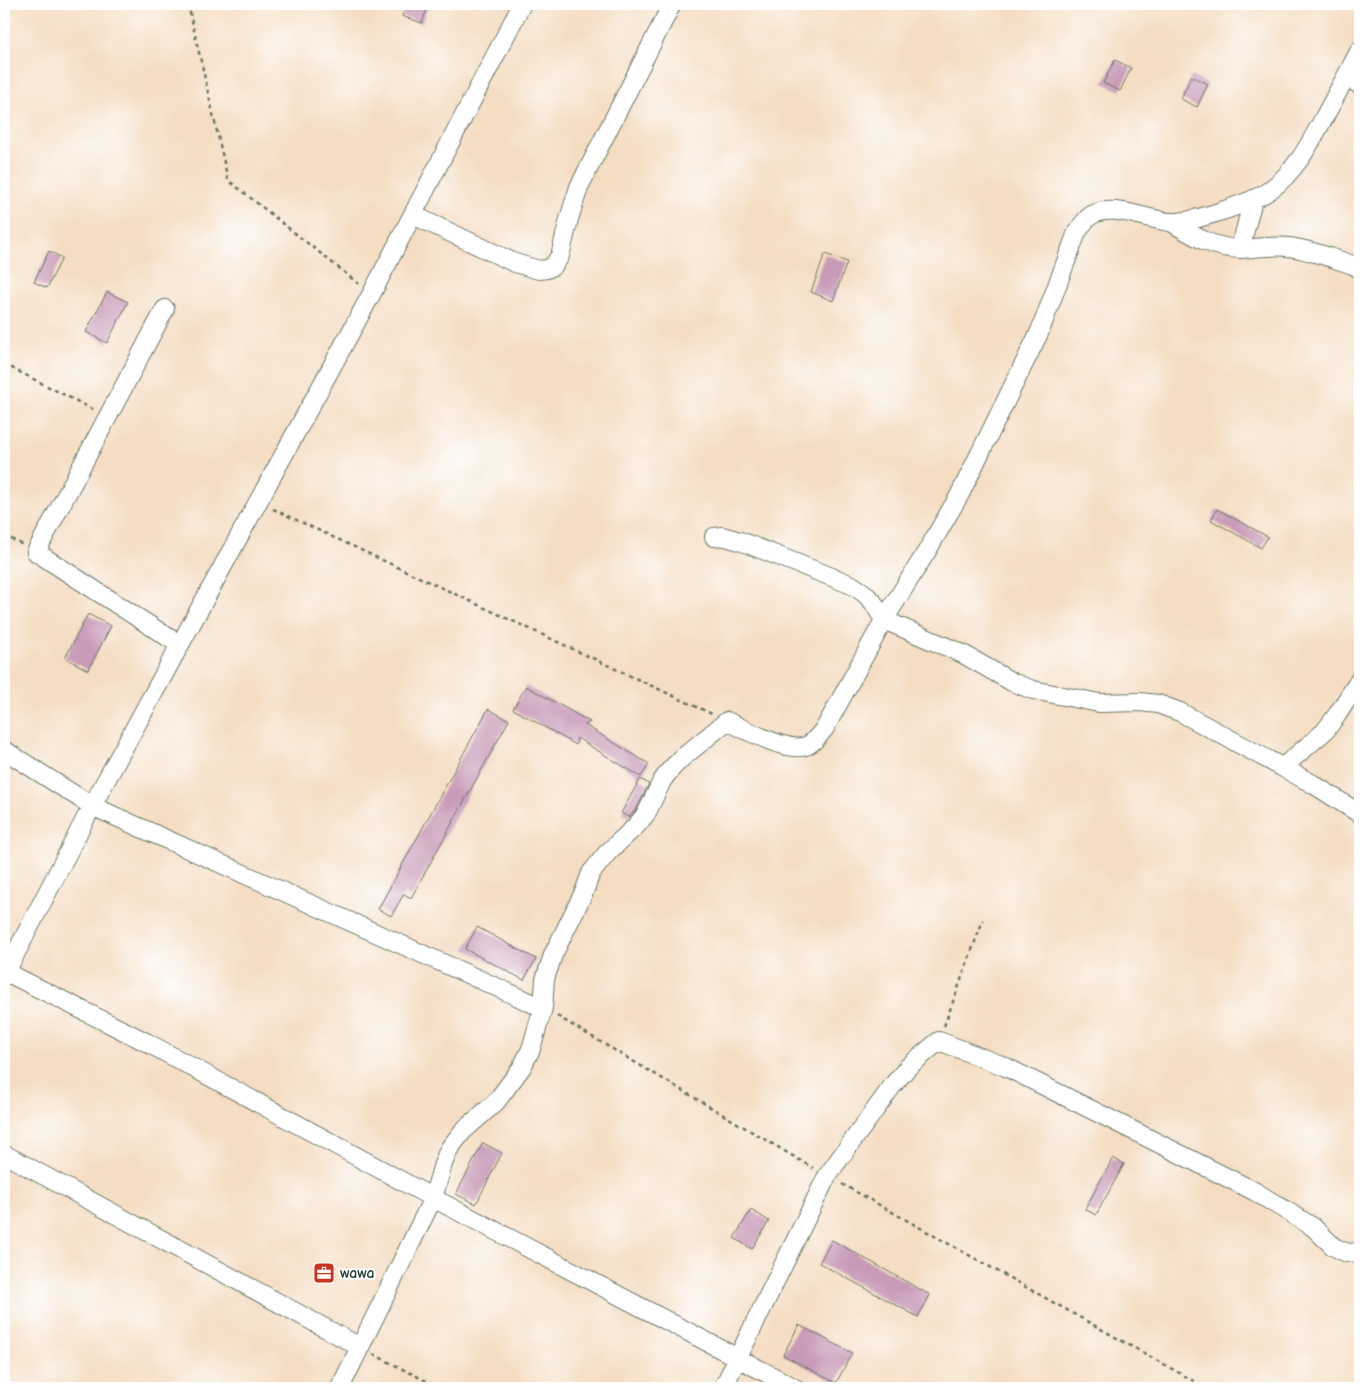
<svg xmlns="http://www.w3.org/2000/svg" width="1364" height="1392" viewBox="0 0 1364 1392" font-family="'Balsamiq Sans',sans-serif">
<rect width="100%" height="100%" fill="#fff"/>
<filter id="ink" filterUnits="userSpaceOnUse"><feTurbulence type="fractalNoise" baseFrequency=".02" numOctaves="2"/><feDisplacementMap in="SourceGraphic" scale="10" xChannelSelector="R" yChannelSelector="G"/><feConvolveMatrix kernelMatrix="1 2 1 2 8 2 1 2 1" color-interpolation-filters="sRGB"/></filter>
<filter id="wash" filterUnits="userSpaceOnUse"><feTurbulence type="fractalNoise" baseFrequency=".0096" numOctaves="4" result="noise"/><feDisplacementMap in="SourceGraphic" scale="20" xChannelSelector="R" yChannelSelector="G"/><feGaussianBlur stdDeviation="1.12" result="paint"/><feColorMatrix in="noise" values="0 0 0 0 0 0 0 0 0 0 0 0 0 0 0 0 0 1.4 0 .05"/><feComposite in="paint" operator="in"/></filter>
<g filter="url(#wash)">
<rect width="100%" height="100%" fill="#f4ddc2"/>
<g id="blocks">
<path fill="#c79ab7" d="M406 4H429L422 23 402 16Z
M1115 60 1131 68 1120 91 1103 83Z
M1191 76 1208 84 1197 107 1181 99Z
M49 251 62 258 47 288 34 282Z
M825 254 847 262 833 301 811 292Z
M107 292 128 302 107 343 86 332Z
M1217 509 1268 537 1261 548 1211 520Z
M88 614 111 626 88 670 65 658Z
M526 686 590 722 585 725 649 764 641 777 577 738 576 745 513 709Z
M488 709 509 720 411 898 404 894 391 916 378 909Z
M640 779 649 784 637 808 629 817 621 813Z
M477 927 536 959 524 980 465 949Z
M483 1143 502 1153 476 1204 456 1194Z
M1113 1158 1124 1164 1096 1215 1085 1209Z
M751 1210 769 1221 752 1249 734 1238Z
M832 1240 930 1295 918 1317 819 1263Z
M799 1325 852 1353 836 1383 783 1355Z"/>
</g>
</g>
<g filter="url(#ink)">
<use href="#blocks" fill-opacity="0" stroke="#6a7566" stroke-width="1"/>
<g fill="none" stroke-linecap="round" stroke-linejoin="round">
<g stroke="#6a7566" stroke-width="20">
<path id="minor" d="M1346 77 1360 85
M413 215 515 263 539 270 547 269 553 266 560 256 569 219 579 187 672 4
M1171 222C1194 236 1214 249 1242 249 1257 248 1274 245 1289 247 1311 250 1332 258 1353 265L1360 269
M1240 249 1253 200
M165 309 36 552 180 645
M714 537 722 536 740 541 852 585 864 593 873 602 884 620 963 654 1012 682 1033 690 1099 703 1140 702 1158 704 1180 712 1313 784 1360 814
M4 750 92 806 543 1008
M1283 767 1325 731 1337 715 1360 679
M6 972 146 1042 433 1198 795 1388
M4 976 92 806 372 293 522 4
M4 1154 360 1347
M340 1388 433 1198 443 1164 449 1149 463 1131 496 1102 522 1067 531 1049 543 1008 545 979 553 955 584 892 591 873 608 852 636 826 646 814 662 781 670 770 682 758 727 721C744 729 791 755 808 745 815 741 820 734 825 728L884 620 927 551 960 494 1040 331 1077 232C1081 227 1084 221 1089 217 1108 201 1148 220 1170 222 1189 224 1254 202 1270 190 1297 170 1311 142 1326 114 1337 93 1349 71 1360 50
M723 1388 827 1176 893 1085 908 1067 939 1041 1006 1067 1254 1191 1313 1227 1334 1247 1347 1253 1360 1252"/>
</g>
<path stroke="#6a7566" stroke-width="2.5" stroke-dasharray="4 4" stroke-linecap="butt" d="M188 4 228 180 359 284
M4 364 94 410
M273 509 712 714
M4 535 23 545
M557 1016 813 1168
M944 1026 983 920
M842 1184 1206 1388
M373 1354 440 1388"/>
<use href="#minor" stroke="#fff" stroke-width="18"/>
</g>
</g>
<defs>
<g id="office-square" transform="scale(1.125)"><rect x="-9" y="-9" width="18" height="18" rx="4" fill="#c8321e" stroke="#fff"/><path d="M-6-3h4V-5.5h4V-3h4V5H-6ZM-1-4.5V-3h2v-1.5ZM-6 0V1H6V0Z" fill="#fff"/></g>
</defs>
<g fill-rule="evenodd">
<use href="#office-square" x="324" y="1273"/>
</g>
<g text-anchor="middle" stroke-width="4" stroke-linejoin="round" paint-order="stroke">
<g font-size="14" fill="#1f3d34" stroke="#fff" text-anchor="start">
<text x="340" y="1278">wawa</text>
</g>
</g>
<rect width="1364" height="1392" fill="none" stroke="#fff" stroke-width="20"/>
</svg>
